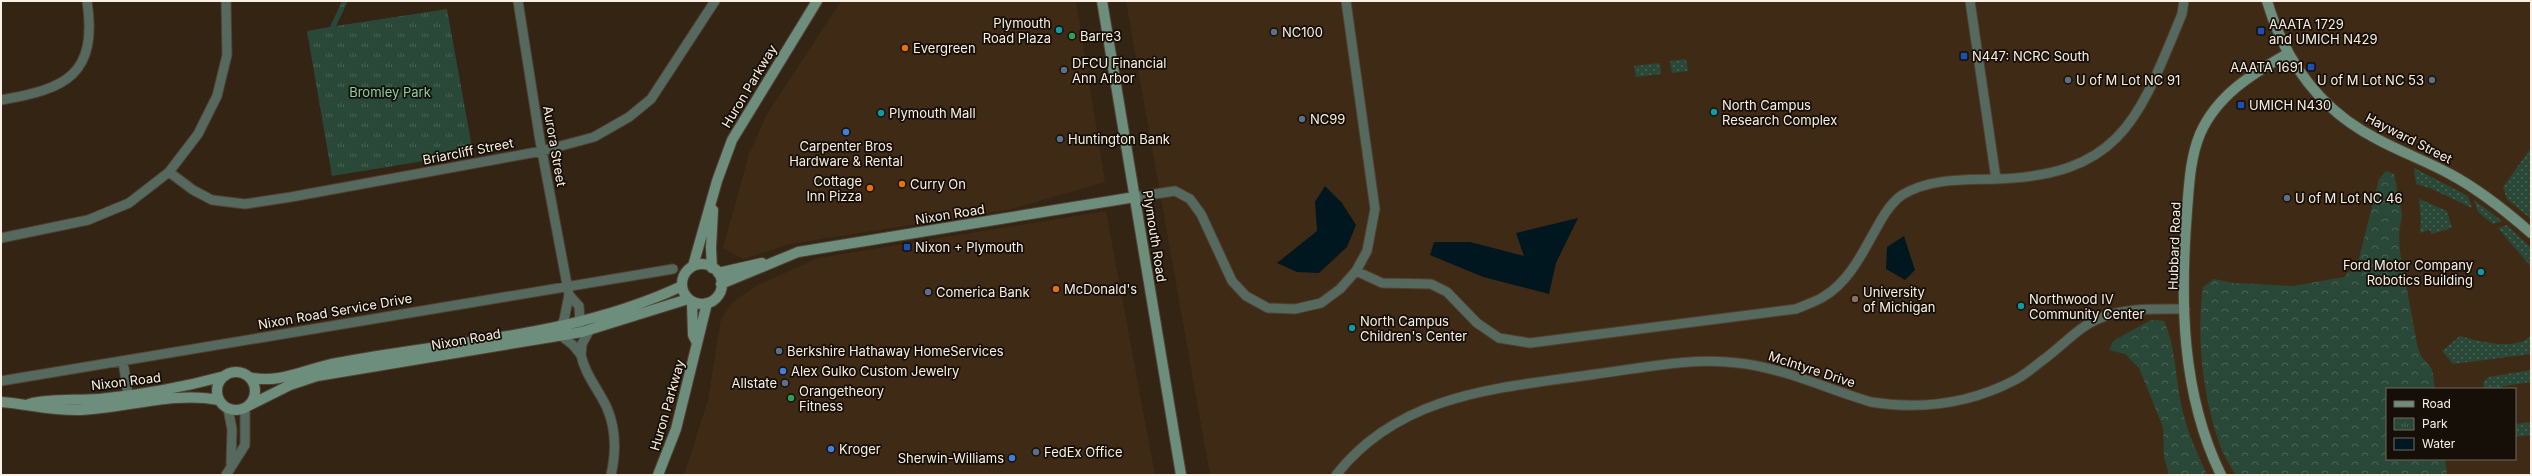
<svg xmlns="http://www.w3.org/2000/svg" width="2532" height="476" viewBox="0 0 2532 476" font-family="Inter,sans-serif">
<defs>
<pattern id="grass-dots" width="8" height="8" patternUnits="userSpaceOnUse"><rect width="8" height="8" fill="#2a4838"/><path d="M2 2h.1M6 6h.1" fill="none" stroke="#4a6355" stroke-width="1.8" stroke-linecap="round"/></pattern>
<pattern id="forest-crowns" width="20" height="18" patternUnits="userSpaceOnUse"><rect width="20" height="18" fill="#2a4838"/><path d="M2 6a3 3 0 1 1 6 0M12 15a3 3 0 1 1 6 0" fill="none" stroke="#4a6355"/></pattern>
<pattern id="park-tufts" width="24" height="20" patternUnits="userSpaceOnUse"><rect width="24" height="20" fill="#2a4838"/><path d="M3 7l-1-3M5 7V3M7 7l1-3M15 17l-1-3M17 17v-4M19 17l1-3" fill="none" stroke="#4a6355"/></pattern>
</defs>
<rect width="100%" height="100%" fill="#342414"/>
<path fill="#3f2b15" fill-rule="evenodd" d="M841 1H1076L1105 182 1012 209 790 244 743 259 723 248 749 154 767 114Z
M1126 1H2531V475H1210ZM2387 389H2515V459H2387Z
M1106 211 1155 475H684L708 400 721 319 733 302 756 286 818 258Z"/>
<path fill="url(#grass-dots)" d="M1686 59 1688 71 1672 73 1670 61Z
M1660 63 1661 74 1636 77 1634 66Z
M2531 148V219L2507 199 2503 187Z
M2414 168 2468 196 2472 208 2432 189 2416 184Z
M2419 199 2447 211 2452 228 2431 234 2430 230 2420 233 2421 218Z
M2474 200 2502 221 2493 224 2478 212Z
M2507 225 2531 248V267L2498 228Z
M2531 335V354L2453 364 2442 351 2460 336C2477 341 2518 352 2531 335Z
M2531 370V382L2503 386 2502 388 2484 389 2483 382 2489 377Z
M2531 422V435L2515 437V424Z"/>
<path fill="url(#forest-crowns)" d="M2386 171 2394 174 2402 214 2399 234 2400 252 2417 344 2421 356 2432 369 2435 389H2387V459H2445L2447 475H2235C2231 465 2224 457 2221 448 2203 399 2196 339 2203 287L2214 279 2233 283 2293 286 2344 277 2358 262 2379 179Z
M2151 320 2164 321C2177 350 2175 381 2183 412 2188 433 2198 455 2207 475H2169L2164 457 2163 427 2139 368 2125 354 2109 350 2113 341Z"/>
<path fill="url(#park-tufts)" d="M342 1H348L336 26 447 9 473 153 332 176 307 31 330 27Z"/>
<path fill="#001720" d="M1325 186 1342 203 1356 225 1347 247 1319 273 1297 272 1277 263 1317 231 1315 202Z
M1578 218 1556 263 1549 294 1483 277 1430 255 1434 242H1470L1524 256 1516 233Z
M1904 236 1915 270 1905 280 1886 269 1887 247Z"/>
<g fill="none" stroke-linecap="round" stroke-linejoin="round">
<g stroke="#504131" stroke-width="11">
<path id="street" d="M518 1 540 141 569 295
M1970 1 1996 179
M1 100C66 89 98 75 87 1
M169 172 193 190 212 200 245 204 291 197 542 151 594 137 629 117 651 99 715 1
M1135 197 1175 191 1190 199 1201 214 1232 281 1246 296 1268 308 1295 309 1321 303 1340 289 1356 271 1367 251 1375 209 1346 1
M1 238 88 220 129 203 169 172 198 134 217 96 227 55 226 1
M1356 271 1382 283 1431 284 1447 292 1477 323 1499 338 1530 343 1796 309C1805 305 1815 302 1823 297 1846 284 1860 258 1872 236 1880 222 1888 205 1902 195 1930 178 1964 180 1996 179 2122 175 2139 118 2182 14L2184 1
M560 327 564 320 569 295 579 306 580 323
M560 335 573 345 581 355 582 344 589 331
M581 355C585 375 599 390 607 408 616 429 616 453 611 475
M123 361 128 395
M1 381 673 269
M228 409 232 429 231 464
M226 475 245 445V408
M1336 475C1401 392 1501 388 1596 374 1643 368 1690 357 1738 363 1784 368 1827 389 1871 402 1921 410 1971 403 2015 380 2027 374 2037 364 2047 357 2064 344 2079 327 2098 319 2124 307 2157 309 2185 309"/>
</g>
<g stroke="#504131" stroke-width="12">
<path id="secondary" d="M1102 1 1181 475
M2267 1C2285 61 2320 110 2377 139 2401 152 2426 161 2450 174 2480 190 2506 211 2531 233
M682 284a20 20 0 1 1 40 0a20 20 0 1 1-40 0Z
M693 266 717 181 732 140 817 1
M712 268 711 248 713 210
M718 273 762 263
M721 284 798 252 1135 197
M692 302 693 335 696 341
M217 391a19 19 0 1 1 38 0a19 19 0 1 1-38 0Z
M249 377C278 385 308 368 337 363 453 341 574 337 682 286
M1 402C28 404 52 411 80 410 126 408 174 391 219 400
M29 404C52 398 75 401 99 399 141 395 184 387 225 376
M250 405 290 385 317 376 582 332 688 299
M658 475 676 429 707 303
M2221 475C2181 393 2180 300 2187 211 2189 186 2190 158 2200 134 2217 95 2252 74 2287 54"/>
</g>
<use href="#street" stroke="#56695e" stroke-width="9"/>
<use href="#secondary" stroke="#6e8e7d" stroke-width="10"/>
</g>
<g fill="#0f9aa8" stroke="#160f08" stroke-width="1.5">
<circle cx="1059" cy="30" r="4"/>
<circle cx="1714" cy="112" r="4"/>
<circle cx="881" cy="113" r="4"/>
<circle cx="2481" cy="272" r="4"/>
<circle cx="2021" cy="306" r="4"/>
<circle cx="1352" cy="328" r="4"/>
</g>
<g fill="#1a4fb4" stroke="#160f08" stroke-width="1.5">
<rect x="2257" y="27" width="8" height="8" rx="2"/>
<rect x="1960" y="52" width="8" height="8" rx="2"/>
<rect x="2307" y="63" width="8" height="8" rx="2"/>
<rect x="2237" y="101" width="8" height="8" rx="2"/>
<rect x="903" y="243" width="8" height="8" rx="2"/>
</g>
<g fill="#5c6f8a" stroke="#160f08" stroke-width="1.5">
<circle cx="1274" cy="32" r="4"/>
<circle cx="1064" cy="70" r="4"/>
<circle cx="2068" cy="80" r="4"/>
<circle cx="2432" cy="80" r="4"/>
<circle cx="1302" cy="119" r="4"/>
<circle cx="1060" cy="139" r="4"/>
<circle cx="2287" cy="198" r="4"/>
<circle cx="928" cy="292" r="4"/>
<circle cx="779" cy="351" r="4"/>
<circle cx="785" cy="383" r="4"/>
<circle cx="1036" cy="452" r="4"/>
</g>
<g fill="#2e9e5b" stroke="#160f08" stroke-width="1.5">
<circle cx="1072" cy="36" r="4"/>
<circle cx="791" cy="398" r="4"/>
</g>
<g fill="#e8710a" stroke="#160f08" stroke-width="1.5">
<circle cx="905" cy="48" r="4"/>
<circle cx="902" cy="184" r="4"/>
<circle cx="870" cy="188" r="4"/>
<circle cx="1056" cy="289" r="4"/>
</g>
<g fill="#3f7fe0" stroke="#160f08" stroke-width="1.5">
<circle cx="846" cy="132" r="4"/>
<circle cx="783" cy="371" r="4"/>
<circle cx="831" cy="449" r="4"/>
<circle cx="1012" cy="458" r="4"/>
</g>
<circle fill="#8d6e63" stroke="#160f08" stroke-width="1.5" cx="1855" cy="299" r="4"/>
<g text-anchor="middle" stroke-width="3.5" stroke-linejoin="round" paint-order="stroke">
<g font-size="13" fill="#faf0e5" stroke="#160f08" text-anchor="start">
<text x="1051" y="28" text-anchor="end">Plymouth<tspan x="1051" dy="15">Road Plaza</tspan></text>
<text x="2269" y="29">AAATA 1729<tspan x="2269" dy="15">and UMICH N429</tspan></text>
<text x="1282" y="37">NC100</text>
<text x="1080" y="41">Barre3</text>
<text x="913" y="53">Evergreen</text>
<text x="1972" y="61">N447: NCRC South</text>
<text x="1072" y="68">DFCU Financial<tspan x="1072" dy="15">Ann Arbor</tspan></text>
<text x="2303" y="72" text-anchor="end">AAATA 1691</text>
<text x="2076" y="85">U of M Lot NC 91</text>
<text x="2424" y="85" text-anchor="end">U of M Lot NC 53</text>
<text x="1722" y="110">North Campus<tspan x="1722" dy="15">Research Complex</tspan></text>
<text x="2249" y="110">UMICH N430</text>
<text x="889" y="118">Plymouth Mall</text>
<text x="1310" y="124">NC99</text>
<text x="1068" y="144">Huntington Bank</text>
<text x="846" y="151" text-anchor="middle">Carpenter Bros<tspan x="846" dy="15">Hardware &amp; Rental</tspan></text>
<text x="862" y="186" text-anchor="end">Cottage<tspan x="862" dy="15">Inn Pizza</tspan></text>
<text x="910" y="189">Curry On</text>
<text x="2295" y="203">U of M Lot NC 46</text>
<text x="915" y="252">Nixon + Plymouth</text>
<text x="2473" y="270" text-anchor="end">Ford Motor Company<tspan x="2473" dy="15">Robotics Building</tspan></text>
<text x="1064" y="294">McDonald's</text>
<text x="936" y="297">Comerica Bank</text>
<text x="1863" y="297">University<tspan x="1863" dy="15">of Michigan</tspan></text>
<text x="2029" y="304">Northwood IV<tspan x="2029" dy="15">Community Center</tspan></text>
<text x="1360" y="326">North Campus<tspan x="1360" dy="15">Children's Center</tspan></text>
<text x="787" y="356">Berkshire Hathaway HomeServices</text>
<text x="791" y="376">Alex Gulko Custom Jewelry</text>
<text x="777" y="388" text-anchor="end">Allstate</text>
<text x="799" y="396">Orangetheory<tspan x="799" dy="15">Fitness</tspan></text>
<text x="839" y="454">Kroger</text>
<text x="1044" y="457">FedEx Office</text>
<text x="1004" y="463" text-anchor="end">Sherwin-Williams</text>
</g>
<g font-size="13" fill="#faf0e5" stroke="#160f08">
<text transform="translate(749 86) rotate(-59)" y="5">Huron Parkway</text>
<text transform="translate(2409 138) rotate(27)" y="5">Hayward Street</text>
<text transform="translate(555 146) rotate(80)" y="5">Aurora Street</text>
<text transform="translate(468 151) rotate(-11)" y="5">Briarcliff Street</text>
<text transform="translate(950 214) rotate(-9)" y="5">Nixon Road</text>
<text transform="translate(1155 236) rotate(81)" y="5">Plymouth Road</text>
<text transform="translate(2174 246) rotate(-88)" y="5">Hubbard Road</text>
<text transform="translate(335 311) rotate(-10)" y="5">Nixon Road Service Drive</text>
<text transform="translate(466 339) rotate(-10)" y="5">Nixon Road</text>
<text transform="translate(1812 369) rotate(18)" y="5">McIntyre Drive</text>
<text transform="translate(126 381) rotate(-7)" y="5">Nixon Road</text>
<text transform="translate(667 405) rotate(-74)" y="5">Huron Parkway</text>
</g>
<g font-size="13" fill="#86d2aa" stroke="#160f08">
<text x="390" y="97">Bromley Park</text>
</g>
</g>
<rect width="2532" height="476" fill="none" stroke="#faf0e5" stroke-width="4"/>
<rect x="2386" y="388" width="130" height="72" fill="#160f08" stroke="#716960"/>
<rect x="2394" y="401" width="20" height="6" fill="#6e8e7d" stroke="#716960"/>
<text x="2422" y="408" font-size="12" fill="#faf0e5">Road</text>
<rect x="2394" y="418" width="20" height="12" fill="url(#park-tufts)" stroke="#716960"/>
<text x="2422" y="428" font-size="12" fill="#faf0e5">Park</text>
<rect x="2394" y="438" width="20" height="12" fill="#001720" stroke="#716960"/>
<text x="2422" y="448" font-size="12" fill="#faf0e5">Water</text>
</svg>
